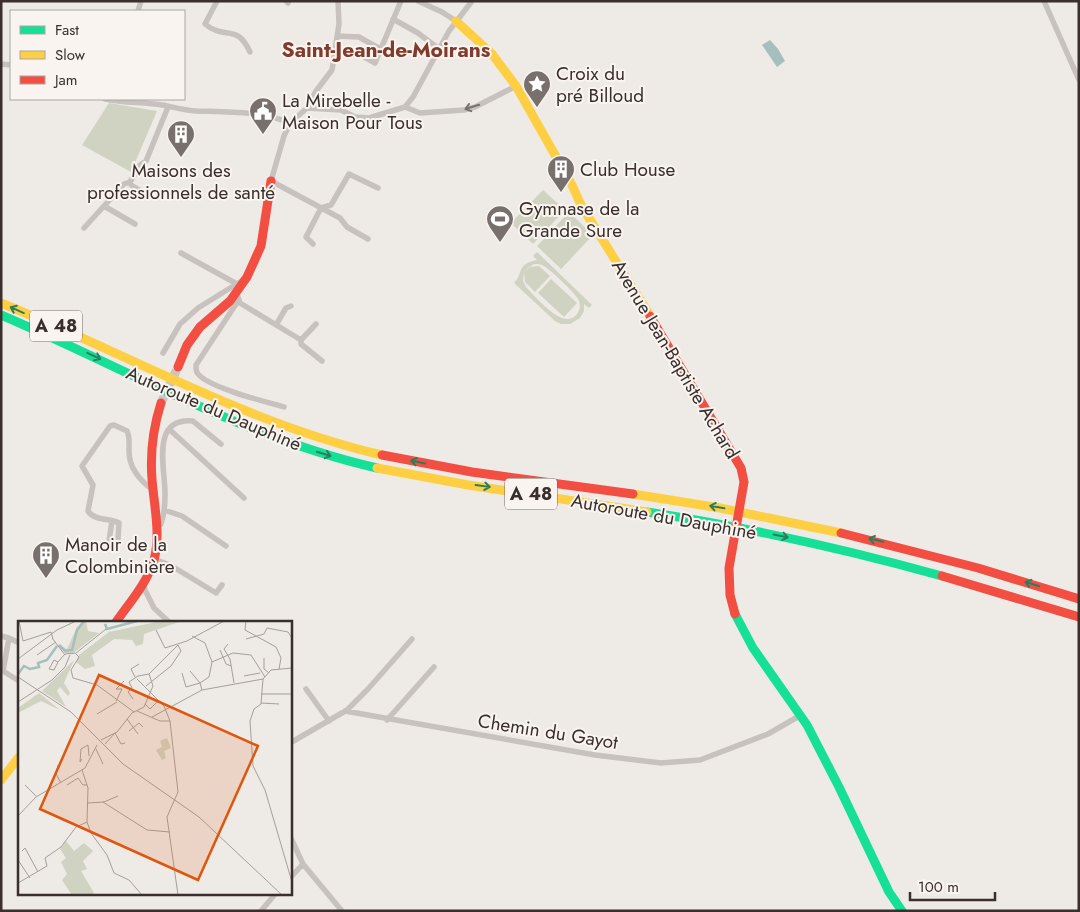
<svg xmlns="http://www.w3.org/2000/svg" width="1080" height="912" viewBox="0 0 1080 912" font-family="Jost,sans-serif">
<rect width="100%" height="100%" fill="#eeeae6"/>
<path fill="#d0d3c1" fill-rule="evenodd" d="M109 103 157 111 131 172 82 145Z
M543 190 565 210 533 244 511 223Z
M569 212 593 235 561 269 537 246Z
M537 252 592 305 589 308 584 304V311L580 318 570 324H561L555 321 514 283C524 273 516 264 537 260L533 256ZM534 264C538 264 539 264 542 265 549 268 575 293 578 299 581 304 580 310 577 314 564 332 536 297 526 287L523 281 524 272 525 282 535 292 550 276 539 266 530 267 524 272 528 268Z
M551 279 577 303 564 317 538 293Z"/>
<path fill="#a4bfbd" d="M770 40 778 49 785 61 777 67 762 45Z"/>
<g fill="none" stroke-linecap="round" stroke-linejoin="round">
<path stroke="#cac5c1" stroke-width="9" stroke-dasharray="9 4.5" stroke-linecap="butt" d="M161 403 178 367"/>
<path stroke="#c8c2be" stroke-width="5.5" d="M217 1 205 24C225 41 236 22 250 52
M286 1 288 3
M338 1 339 24 332 70 316 91 307 108 290 123 284 136 271 181 340 218 347 227 368 239
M418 1 442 12 456 21
M1044 1 1079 80
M138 11 141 1
M393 19 418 33 439 49
M338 36 359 37 382 50
M336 51H354L375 63 401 1
M1 64 11 65
M105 99C124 103 143 102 162 105 173 107 184 110 196 111 224 112 264 111 290 123
M405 107 413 97 449 31 472 1
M405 107 420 113 464 110 475 107 516 86
M307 108 341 110 355 117 369 118 405 107
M130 182 131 185 148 195
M104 206 135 224
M84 228 124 184 130 182 140 165 146 161 168 107
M313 244 306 237 321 208 331 205 349 174 378 188
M181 253 237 284
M237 293 236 304 196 365C196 370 196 373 200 376 215 389 263 401 284 407
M238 297 240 303 301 340 316 324
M276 325 286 308 291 306
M301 340V344L322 361
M163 353 180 324 198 308 243 280
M169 429 244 498
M164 510 182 516 226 546
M112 521 109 541 112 544 115 543 118 539 119 523C110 518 94 521 88 511L93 485 82 466 110 426 114 425 127 431C130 437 129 444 129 451 129 468 139 480 153 490
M157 526 161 524C164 515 165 505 165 496 166 471 149 417 193 421L221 444
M154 559 170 565 216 593 222 585
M142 584 154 608 169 622
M1 636 9 638 3 671 19 681
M9 638 19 643
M306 689 329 721
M345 711 595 755 661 763 700 760 768 734 801 715
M387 720 434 667
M290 743 347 710 368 689 412 639
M290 836 303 864 342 911
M290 878 303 864
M261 911 276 893"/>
<path stroke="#16e098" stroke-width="9" d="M1 315C125 368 244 438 377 468
M647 512C746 527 845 549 942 576
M735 614 753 648 807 725 839 787 889 892 902 911"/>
<path stroke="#ffcf43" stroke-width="9" d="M456 21 492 54 516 86 572 185 581 205 650 316
M1 303C128 354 248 424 382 455
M377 468 468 485 647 512
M633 494 720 508 841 533
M1 780 19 757"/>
<path stroke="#f24e42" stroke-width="9" d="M650 316 741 468 744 482 729 568 730 595 735 614
M178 367 187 345 200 327 230 301 247 277 261 246 271 181
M382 455 472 472 633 494
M841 533 978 568 1079 599
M942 576 1079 617
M116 622C130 602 147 583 154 560 161 534 154 506 152 479 150 453 153 428 161 403"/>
</g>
<defs><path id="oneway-shaft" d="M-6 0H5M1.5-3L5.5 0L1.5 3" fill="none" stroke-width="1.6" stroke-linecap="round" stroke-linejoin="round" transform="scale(1.25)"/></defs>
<use stroke="#79716e" href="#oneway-shaft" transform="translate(472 107) rotate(163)"/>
<g stroke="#297f5d">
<use href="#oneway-shaft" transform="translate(17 310) rotate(-156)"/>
<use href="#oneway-shaft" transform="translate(94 356) rotate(25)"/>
<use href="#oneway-shaft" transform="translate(324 454) rotate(17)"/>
<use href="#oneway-shaft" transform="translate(418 462) rotate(-169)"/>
<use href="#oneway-shaft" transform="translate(483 486) rotate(8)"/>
<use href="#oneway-shaft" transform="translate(717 507) rotate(-170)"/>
<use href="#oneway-shaft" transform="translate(781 536) rotate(11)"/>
<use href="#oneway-shaft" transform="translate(876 540) rotate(-167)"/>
<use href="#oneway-shaft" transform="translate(1032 584) rotate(-162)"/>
</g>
<defs>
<g id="sight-pin" transform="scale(1.4375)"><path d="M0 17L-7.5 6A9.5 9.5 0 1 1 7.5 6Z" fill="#78706d" stroke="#f9f4ef"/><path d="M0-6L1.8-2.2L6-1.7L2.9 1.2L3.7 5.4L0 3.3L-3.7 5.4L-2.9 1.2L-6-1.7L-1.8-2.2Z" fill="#fff"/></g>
<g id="civic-pin" transform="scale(1.4375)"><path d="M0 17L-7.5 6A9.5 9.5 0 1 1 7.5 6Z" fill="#78706d" stroke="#f9f4ef"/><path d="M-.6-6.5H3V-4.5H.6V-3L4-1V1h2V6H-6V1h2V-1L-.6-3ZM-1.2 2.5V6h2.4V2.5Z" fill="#fff"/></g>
<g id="building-pin" transform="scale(1.4375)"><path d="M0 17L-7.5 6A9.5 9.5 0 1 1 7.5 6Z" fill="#78706d" stroke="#f9f4ef"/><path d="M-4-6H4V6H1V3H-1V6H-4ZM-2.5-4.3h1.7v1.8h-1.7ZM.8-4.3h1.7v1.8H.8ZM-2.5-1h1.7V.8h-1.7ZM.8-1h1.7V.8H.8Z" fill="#fff"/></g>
<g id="stadium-pin" transform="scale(1.4375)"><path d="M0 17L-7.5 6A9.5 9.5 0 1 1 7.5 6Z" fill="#78706d" stroke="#f9f4ef"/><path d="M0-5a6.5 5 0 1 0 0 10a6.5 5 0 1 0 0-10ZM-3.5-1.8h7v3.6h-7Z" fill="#fff"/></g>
</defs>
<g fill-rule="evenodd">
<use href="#sight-pin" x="537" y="84"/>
<use href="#civic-pin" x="263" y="111"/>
<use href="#building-pin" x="181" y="134"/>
<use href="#building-pin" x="561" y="169"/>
<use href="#stadium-pin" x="500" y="219"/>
<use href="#building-pin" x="46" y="555"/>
</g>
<g text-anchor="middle" stroke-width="4" stroke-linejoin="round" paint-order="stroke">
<g fill="#f9f4ef" stroke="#736a66" stroke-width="1">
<rect x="30" y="310.5" width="52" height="31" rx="4"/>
<rect x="505" y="478.5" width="52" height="31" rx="4"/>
</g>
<g font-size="18" font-weight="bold" fill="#392f2c">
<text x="56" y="332">A 48</text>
<text x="531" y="500">A 48</text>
</g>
<g font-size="19" fill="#392f2c" stroke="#f9f4ef" text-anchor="start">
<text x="556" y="80">Croix du<tspan x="556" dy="22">pré Billoud</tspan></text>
<text x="282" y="107">La Mirebelle -<tspan x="282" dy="22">Maison Pour Tous</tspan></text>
<text x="580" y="176">Club House</text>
<text x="181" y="177" text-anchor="middle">Maisons des<tspan x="181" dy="22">professionnels de santé</tspan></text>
<text x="519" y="215">Gymnase de la<tspan x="519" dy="22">Grande Sure</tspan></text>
<text x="65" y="551">Manoir de la<tspan x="65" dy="22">Colombinière</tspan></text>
</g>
<g font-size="19" fill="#392f2c" stroke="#f9f4ef">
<text transform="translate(676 359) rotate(59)" y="7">Avenue Jean-Baptiste Achard</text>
<text transform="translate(214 408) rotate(23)" y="7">Autoroute du Dauphiné</text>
<text transform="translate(664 516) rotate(10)" y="7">Autoroute du Dauphiné</text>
<text transform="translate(548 731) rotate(9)" y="7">Chemin du Gayot</text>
</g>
<g font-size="21" font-weight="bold" fill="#803b2d" stroke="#f9f4ef">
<text x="386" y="57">Saint-Jean-de-Moirans</text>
</g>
</g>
<g transform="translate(18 621)">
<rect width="274" height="274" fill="#eeeae6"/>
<path d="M68 0 70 10 81 12 54 33 47 32 40 23 49 28 59 6ZM143 0H164L126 13 125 23 118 25 114 19 96 18 74 34 77 45 67 48 58 41 61 34 91 11ZM56 39 46 62 52 72 50 75 42 66 39 70 48 86 24 70ZM21 72 42 89 23 80 0 92V87ZM149 117 153 127 146 130 148 137 144 139 138 129 144 126 142 120ZM48 220 56 230 66 222 75 230 65 240 69 248 63 250 76 272 73 274H54L44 259 49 253 43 241 48 237 42 228Z" fill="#d0d3c1"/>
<path fill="none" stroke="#a4bfbd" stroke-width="2.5" d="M87 3 89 8 119 0M41 24 47 30 54 29 59 9 66 0M0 53 6 45 12 48 21 46 20 42 29 39 39 25"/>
<path fill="none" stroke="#a69f9c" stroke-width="1" d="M1 0 5 20 33 11 35 18M228 0 227 9 258 26 263 37 261 48M138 9 147 27 169 20 206 0M174 15 187 22 194 41M34 17 47 34M228 18 246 13 249 7 270 11 274 17M210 23 206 28 212 38 216 62M202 29 208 43 213 45M58 32 88 8M47 33 57 32 61 36 53 49 55 57 79 64 116 91M19 34 38 21M246 37V48L251 52M0 38 39 9 58 0M40 41 36 49 31 48 36 39 40 41 47 33M164 52 168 66 182 62 172 50M131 53 160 24M226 55 242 52M0 56 53 91 105 143 181 196 264 274M117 56 113 48 121 43M119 58 146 85 152 100 160 171 149 196 160 274M245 58 243 83 236 88 232 100 235 145 247 169 274 261M128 65 153 45 163 30 160 24M184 69 182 62 191 56 194 41 215 32 233 34 247 56M243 73H274M115 78 110 71 114 67 111 61 120 55 131 53M98 80 104 68H98L106 60M0 81 34 59 47 46 52 34M243 82 261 83M127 83 132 88 141 79M119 90 142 100H152M79 93 99 81M134 96 184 69 245 58 253 49 274 47M109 98 120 113M111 110 121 102 125 106M83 119 99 111 114 92 126 86 135 65 131 53M87 123 97 112 103 123 107 122M78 128 85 143M64 138 62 141 63 128 70 124 71 135M40 144 38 153 43 162M64 149 70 167 69 201 73 212 89 234 96 252 111 259 124 274M7 164 18 175M49 164 60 157 65 164H69M85 181 129 209 152 211M69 182 86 181 100 175M0 195 18 176 67 147 79 124M4 230 7 227 20 251M0 239 12 257M0 262 29 245 27 237 43 226 58 206 69 201"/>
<path fill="#df570e" fill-opacity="0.15" stroke="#df570e" stroke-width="2.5" d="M81 54 240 125 180 259 22 188Z"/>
<rect width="274" height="274" fill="none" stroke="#392f2c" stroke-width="2.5"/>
</g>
<rect width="1080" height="912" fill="none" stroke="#392f2c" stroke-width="5"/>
<rect x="10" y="10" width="175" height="90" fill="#f9f4ef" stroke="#aca5a1"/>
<rect x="20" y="26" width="25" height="8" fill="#16e098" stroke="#aca5a1"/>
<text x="55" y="35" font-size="15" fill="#392f2c">Fast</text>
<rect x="20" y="51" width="25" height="8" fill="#ffcf43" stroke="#aca5a1"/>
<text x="55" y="60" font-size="15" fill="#392f2c">Slow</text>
<rect x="20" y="76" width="25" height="8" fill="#f24e42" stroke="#aca5a1"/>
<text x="55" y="85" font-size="15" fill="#392f2c">Jam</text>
<path d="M910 892v8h85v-8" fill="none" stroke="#392f2c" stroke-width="2.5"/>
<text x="918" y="892" font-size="15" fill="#392f2c" stroke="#f9f4ef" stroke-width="4" paint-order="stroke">100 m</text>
</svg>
